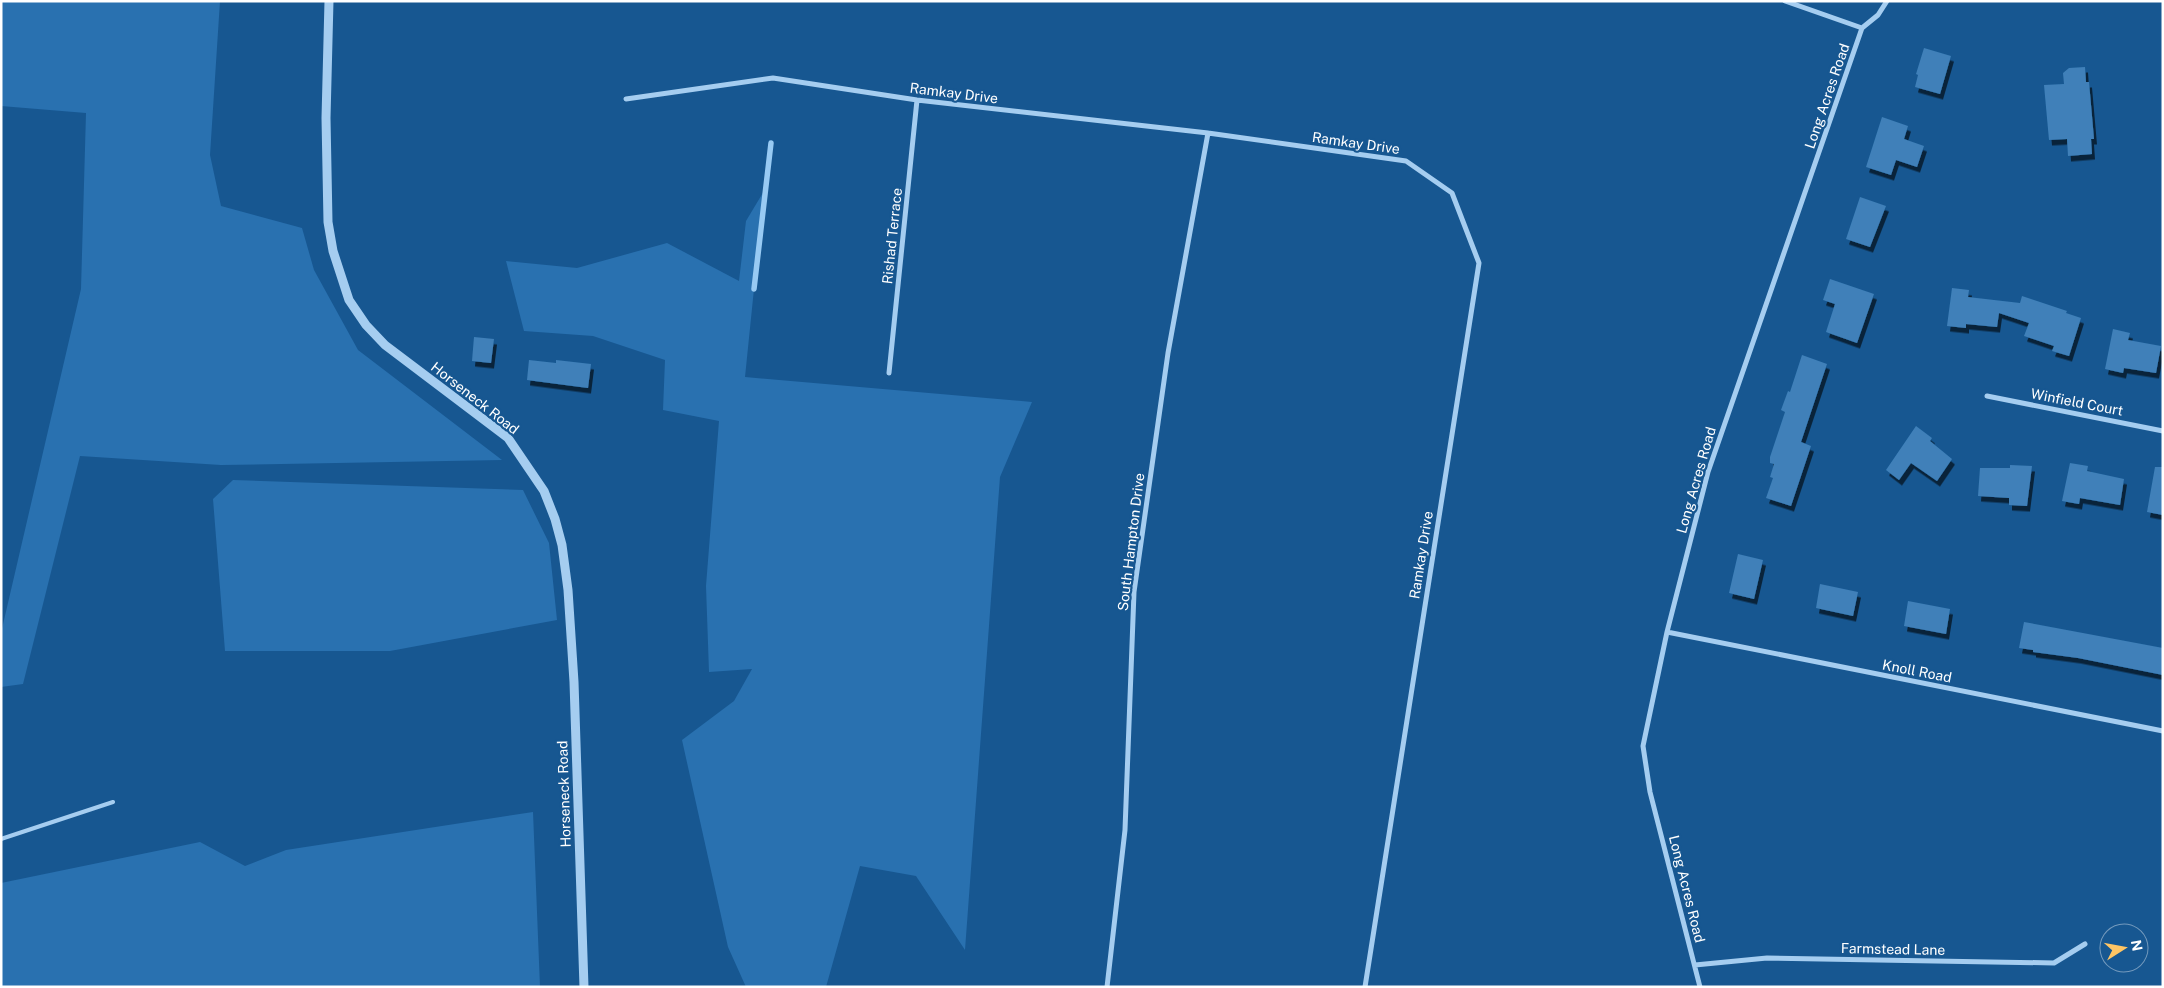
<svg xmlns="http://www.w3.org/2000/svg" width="2164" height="988" viewBox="0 0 2164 988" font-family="'Public Sans',sans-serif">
<defs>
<filter id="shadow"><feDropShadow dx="3" dy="5.5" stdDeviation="0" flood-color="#0009"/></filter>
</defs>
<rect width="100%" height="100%" fill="#175791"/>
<path fill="#2971b0" d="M1 1H220L210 155 221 206 302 228 314 270 358 350 502 460 221 465 80 456 23 684 1 687V633L81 289 86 113 1 106Z
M764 191 745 377 1032 402 1000 477 965 950 916 876 860 866 826 987H746L728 947 682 740 734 701 752 669 709 672 706 586 719 421 663 410 665 360 593 336 524 331 506 261 577 268 667 243 739 281 746 221Z
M233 480 523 490 549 543 557 620 390 651H225L213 499Z
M533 812 540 987H1V883L200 842 245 866 286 850Z"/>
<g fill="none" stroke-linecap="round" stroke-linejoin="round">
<path stroke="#98caf3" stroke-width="5.5" d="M754 289 771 143"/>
</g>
<path fill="#3f80b9" filter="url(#shadow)" d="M1924 48 1951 56 1940 94 1915 87 1918 75 1916 74Z
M2085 67 2086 82H2089L2094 139H2091L2092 154 2068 156 2067 139 2049 140 2044 85 2064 84 2063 73 2069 68Z
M1882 117 1908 126 1904 139 1924 146 1917 167 1896 160 1891 175 1866 167Z
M1860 197 1886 206 1870 247 1846 239Z
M1830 279 1874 294 1857 343 1826 332 1835 304 1823 300Z
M1952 288 1969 290 1968 297 2020 303 2022 296 2067 311 2066 313 2081 318 2069 356 2052 351 2054 346 2024 336 2029 323 1999 313 1997 327 1966 324V328L1947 326Z
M2113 329 2130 333 2128 340 2161 346 2156 373 2124 368 2123 373 2105 369Z
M474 337 494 339 491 363 472 361Z
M1802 355 1827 364 1801 442 1811 446 1791 506 1766 498 1773 478 1770 477 1774 464 1770 463V457L1785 412 1781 410 1788 391 1790 392Z
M529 360 556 363V360L591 364 588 388 527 380Z
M1916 426 1932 438 1930 441 1952 459 1937 481 1911 463 1899 480 1886 470Z
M2070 463 2088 466 2087 471 2124 479 2120 505 2080 498 2079 504 2062 501Z
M2010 465 2032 466 2027 506 2009 505V498L1978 496 1980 468H2010Z
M2155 467H2163V515L2147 512Z
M1738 554 1763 560 1754 599 1729 593Z
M1820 584 1858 592 1853 616 1816 608Z
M1908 601 1950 609 1946 634 1904 626Z
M2024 622 2163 648V675L2078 658 2033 652V650L2019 648Z"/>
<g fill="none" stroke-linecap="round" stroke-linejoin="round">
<path stroke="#a5cdf0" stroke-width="4" d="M1 839 113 802"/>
<path stroke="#a5cdf0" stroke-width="5" d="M1785 1 1862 28
M626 99 773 78 917 100 1208 133 1406 161 1452 193 1479 263 1365 987
M889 373 917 100
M1987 396 2163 431
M1667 632 2163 731
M1695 965 1767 958 2054 963 2085 944
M1107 987 1125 830 1134 592 1168 353 1208 133
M1700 987 1650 792 1643 746 1667 632 1708 472 1862 28 1878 15 1887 1"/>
<path stroke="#a5cdf0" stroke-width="9" d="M329 1 326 118 328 222 333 251 349 300 366 325 385 345 508 438 544 491 555 519 562 545 568 590 574 682 584 987"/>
</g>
<g text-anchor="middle" stroke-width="4.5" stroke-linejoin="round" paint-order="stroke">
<g font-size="14" fill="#fff" stroke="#175791">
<text transform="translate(954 93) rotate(7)" y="5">Ramkay Drive</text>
<text transform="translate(1827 96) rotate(-71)" y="5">Long Acres Road</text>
<text transform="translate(1356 143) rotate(8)" y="5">Ramkay Drive</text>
<text transform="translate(892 236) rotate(-84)" y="5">Rishad Terrace</text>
<text transform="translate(475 398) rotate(38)" y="5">Horseneck Road</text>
<text transform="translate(2077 402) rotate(11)" y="5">Winfield Court</text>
<text transform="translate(1696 480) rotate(-74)" y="5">Long Acres Road</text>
<text transform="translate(1131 542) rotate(-83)" y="5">South Hampton Drive</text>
<text transform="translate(1421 555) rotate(-81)" y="5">Ramkay Drive</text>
<text transform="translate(1917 671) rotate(11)" y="5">Knoll Road</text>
<text transform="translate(564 794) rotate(-92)" y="5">Horseneck Road</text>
<text transform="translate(1687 889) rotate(76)" y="5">Long Acres Road</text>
<text transform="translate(1893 949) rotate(1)" y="5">Farmstead Lane</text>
</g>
</g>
<rect width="2164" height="988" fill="none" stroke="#ffffff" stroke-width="5"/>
<g transform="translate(2124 948) rotate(79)"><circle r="24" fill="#175791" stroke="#749abd"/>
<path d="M0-4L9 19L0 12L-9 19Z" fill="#ffc564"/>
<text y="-8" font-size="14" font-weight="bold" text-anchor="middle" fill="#ffffff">N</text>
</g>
</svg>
